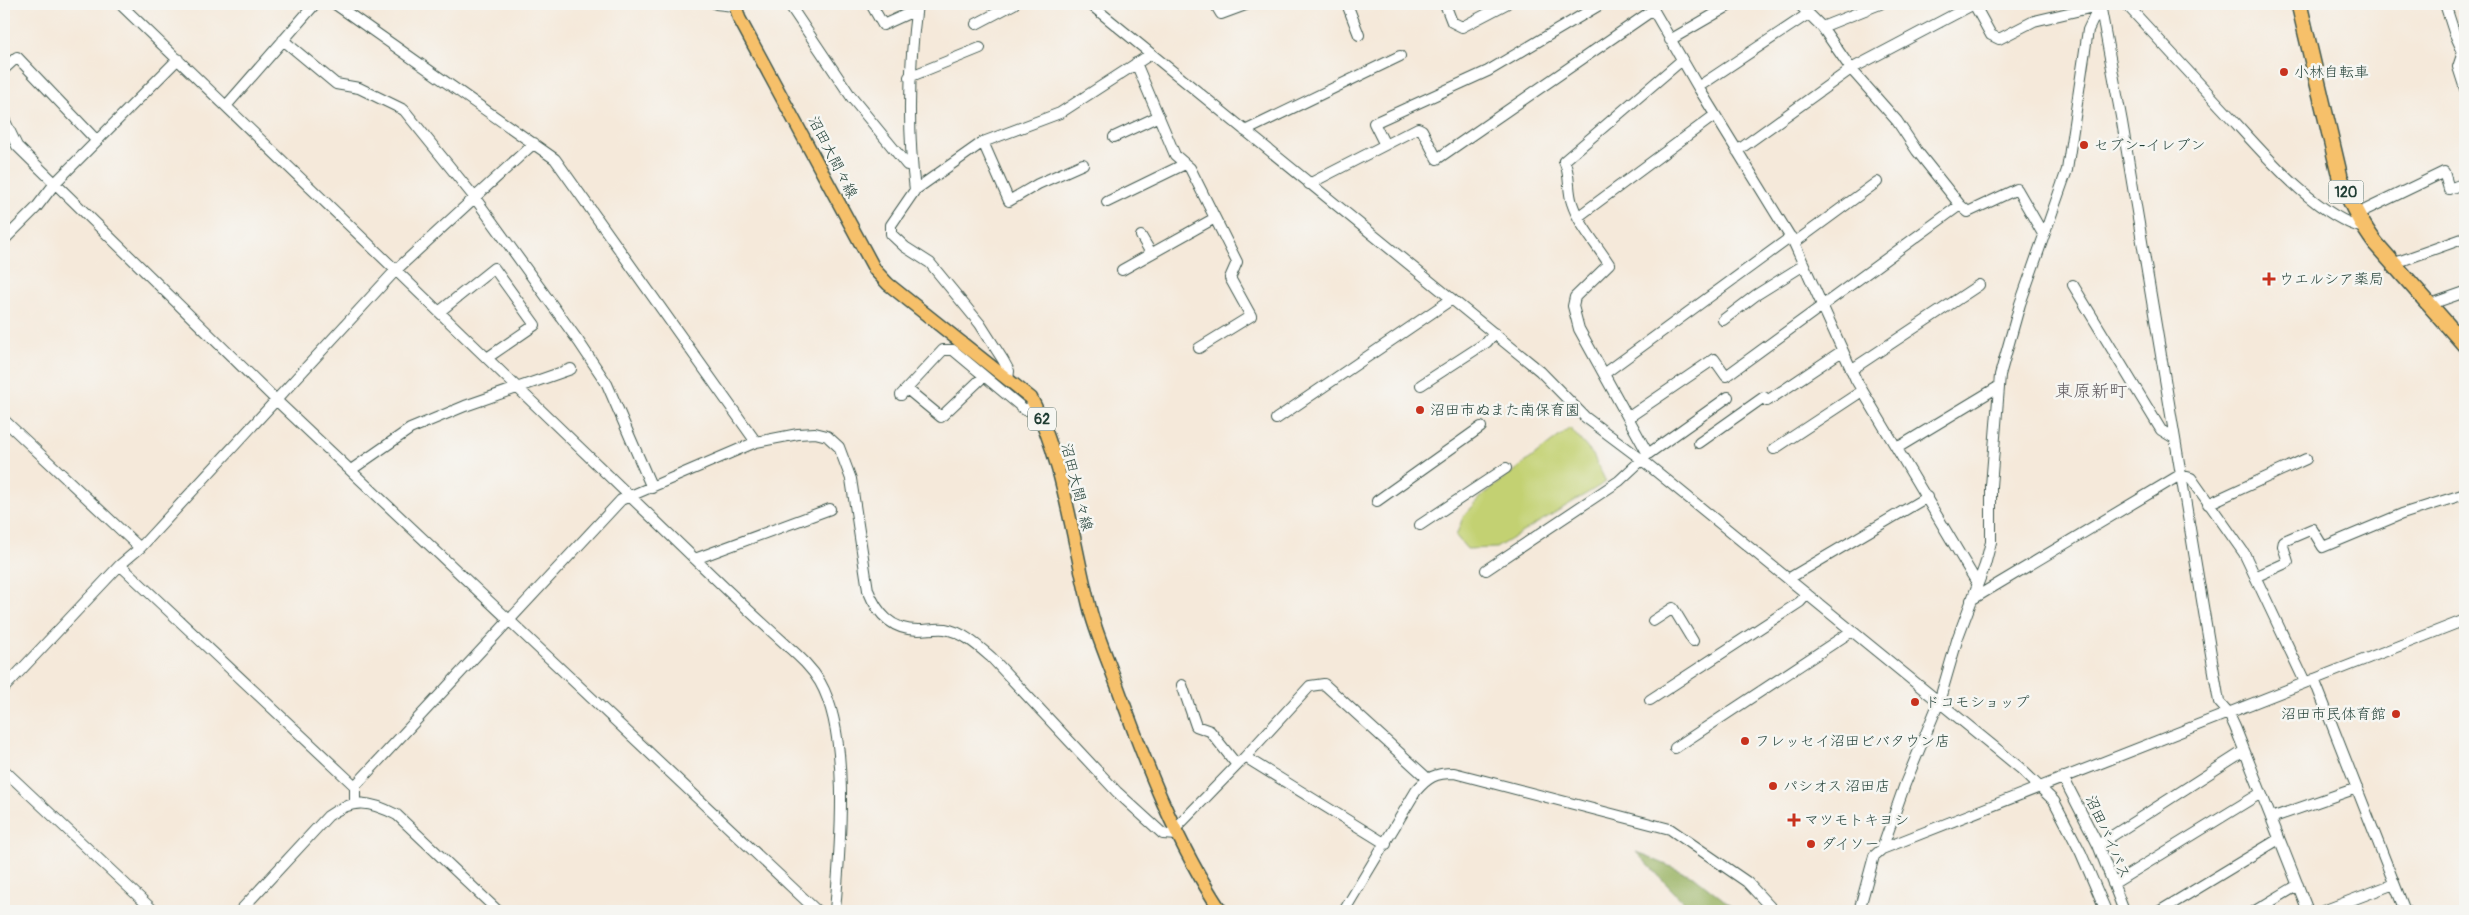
<svg xmlns="http://www.w3.org/2000/svg" width="2469" height="915" viewBox="0 0 2469 915" font-family="Pangolin,'Klee One',sans-serif">
<rect width="100%" height="100%" fill="#f6f6f2"/>
<filter id="ink" filterUnits="userSpaceOnUse"><feTurbulence type="fractalNoise" baseFrequency=".02" numOctaves="2"/><feDisplacementMap in="SourceGraphic" scale="10" xChannelSelector="R" yChannelSelector="G"/><feConvolveMatrix kernelMatrix="1 2 1 2 8 2 1 2 1" color-interpolation-filters="sRGB"/></filter>
<filter id="wash" filterUnits="userSpaceOnUse"><feTurbulence type="fractalNoise" baseFrequency=".0096" numOctaves="4" result="noise"/><feDisplacementMap in="SourceGraphic" scale="20" xChannelSelector="R" yChannelSelector="G"/><feGaussianBlur stdDeviation="1.12" result="paint"/><feColorMatrix in="noise" values="0 0 0 0 0 0 0 0 0 0 0 0 0 0 0 0 0 1.4 0 .05"/><feComposite in="paint" operator="in"/></filter>
<g filter="url(#wash)">
<rect width="100%" height="100%" fill="#f5e9da"/>
<path fill="#c3d172" stroke="#718753" d="M1570 428 1593 455 1606 482 1496 548 1467 549 1456 536 1463 517 1482 496Z"/>
<path fill="#9ab364" stroke="#5c784c" d="M1636 852 1695 877 1738 911H1692Z"/>
</g>
<g filter="url(#ink)">
<g fill="none" stroke-linecap="round" stroke-linejoin="round">
<g stroke="#3f574d" stroke-width="12">
<path id="minor" d="M120 4 725 588C744 606 762 623 781 640 795 653 810 665 820 682 851 736 840 849 835 911
M335 4 555 159 756 442
M716 4 734 6
M789 4 852 98 907 165H912
M871 4 883 25 916 10
M917 4C909 66 907 128 915 190L891 225V234L905 247 930 263 980 324 1003 360 1009 371 1008 380
M1090 4 1540 371 1585 417 1641 459 2020 768 2054 801 2081 853 2106 911
M1215 4 1221 14 1248 4
M1347 4 1359 35
M1445 4 1452 22 1462 27 1506 4
M1650 4 1698 87 1794 243 1856 380 1977 583
M1799 4 1822 27 1851 69 1897 121 1917 151 1960 205 1968 212 2017 189 2043 234
M1974 4 1991 35 1999 39 2034 21 2102 5
M2100 4 2122 122 2219 702 2228 712 2235 727 2308 911
M2126 4C2157 38 2189 72 2221 107 2257 145 2313 216 2364 228
M2445 4 2454 32 2463 52 2458 67 2465 89
M976 24 1014 4
M1822 27 1880 4
M283 40 336 84 359 88 404 110 475 198 579 342 607 384 652 488
M1670 40 1732 4
M1136 63 1175 155 1190 168 1237 262 1230 278 1251 316 1199 348
M4 69 17 57 97 141
M909 77 980 48
M1698 87 1808 14
M226 106 315 4
M4 119 17 146 277 401 817 911
M1245 131 1400 56
M1114 137 1159 116
M983 142 1009 201 1038 184 1083 164
M1385 145 1374 123 1488 71 1601 4
M1737 151 1851 69 1974 4
M1309 184 1418 128 1422 130 1437 159 1653 10
M915 190 983 142 1060 113 1151 54
M1107 202 1185 164
M2357 214 2444 172 2449 189 2465 183
M1579 216 1715 115
M1141 236 1151 253
M4 240 36 208 56 182 178 59
M1794 243 1877 182
M2395 263 2465 238
M1122 270 1215 218
M2073 285 2161 430 2174 438
M2428 305 2465 292
M439 312 494 268 535 325 487 358
M1723 320 1756 295 1804 265
M1851 370 1979 285
M1604 374 1791 237
M1421 385 1487 342 1494 333
M907 389 941 417 984 376
M901 395 943 350H953L1025 410 1035 405
M1629 417 1714 359 1726 376 1960 205
M1276 419 1452 299
M4 420 140 548
M1699 443 1764 397 1767 401 1842 351
M1897 448 1998 387
M1774 449 1862 391
M1648 454 1728 397
M351 470 410 429 465 406 571 369
M1377 501 1481 427
M2208 504 2306 459
M1420 525 1506 468
M695 559 830 509
M120 565 355 786V804
M1486 570 1619 481 1648 454 1579 329 1573 306 1575 297 1609 264C1597 245 1579 225 1572 203 1567 188 1571 175 1564 161L1682 60
M2255 577 2288 562 2283 546 2284 541 2312 529 2323 547 2402 514 2465 494
M1788 579 1927 497
M1971 600 2180 475 2191 478 2244 553 2305 682
M1653 621 1673 608 1693 641
M2314 679 2405 911
M1182 685 1196 726 1210 731 1237 765
M4 688 120 565 140 548 396 270 534 143
M1650 700 1800 602 1807 594
M1675 748 1852 631
M1245 757 1310 686 1324 684 1427 778
M4 770 154 911
M2063 777 2098 845 2124 911
M355 786 621 500 756 442 798 434 815 433 827 436 839 447 851 479 868 590C877 613 891 630 918 630 927 630 936 628 945 629 963 632 978 646 991 657L1117 792 1163 834 1178 835
M2271 818 2357 788
M1175 829 1245 757 1386 844
M2098 845 2244 751
M1882 849 1905 784 1939 702 1958 637 1985 565 1991 542V486L2000 375 2020 304 2067 170 2088 30 2100 5
M2113 884 2261 793
M240 911 328 816C353 798 370 801 397 815L498 911
M1344 911 1416 791C1428 777 1435 773 1454 773L1670 829 1747 882 1774 911
M1859 911 1874 856 1882 849 2465 620
M2160 911 2279 839
M2255 911 2298 885
M2323 911 2394 884"/>
</g>
<g stroke="#3f574d" stroke-width="15">
<path id="major" d="M735 4 739 18 875 270 888 284 1031 398C1064 460 1073 545 1091 613 1098 638 1109 663 1118 688 1146 765 1176 843 1221 911"/>
</g>
<g stroke="#3f574d" stroke-width="18">
<path id="highway" d="M2299 4 2340 177C2350 201 2360 223 2376 244L2465 345"/>
</g>
<use href="#minor" stroke="#fff" stroke-width="10"/>
<use href="#major" stroke="#f6c06b" stroke-width="12"/>
<use href="#highway" stroke="#f6c06b" stroke-width="15"/>
</g>
</g>
<g fill="#c8321e" stroke="#f6f6f2" stroke-width="2">
<circle cx="2284" cy="72" r="5"/>
<circle cx="2084" cy="145" r="5"/>
<path d="M2266.5 271.5h5v5h5v5h-5v5h-5v-5h-5v-5h5z"/>
<circle cx="1420" cy="410" r="5"/>
<circle cx="1915" cy="702" r="5"/>
<circle cx="2396" cy="714" r="5"/>
<circle cx="1745" cy="741" r="5"/>
<circle cx="1773" cy="786" r="5"/>
<path d="M1791.5 812.5h5v5h5v5h-5v5h-5v-5h-5v-5h5z"/>
<circle cx="1811" cy="844" r="5"/>
</g>
<g text-anchor="middle" stroke-width="5" stroke-linejoin="round" paint-order="stroke">
<g fill="#f6f6f2" stroke="#60746d" stroke-width="1">
<rect x="2328.5" y="180.5" width="35" height="23" rx="4"/>
<rect x="1028" y="407.5" width="28" height="23" rx="4"/>
</g>
<g font-size="14" font-weight="bold" fill="#1f3d34">
<text x="2346" y="197">120</text>
<text x="1042" y="424">62</text>
</g>
<g font-size="15" fill="#1f3d34" stroke="#f6f6f2" text-anchor="start">
<text x="2294" y="77">小林自転車</text>
<text x="2094" y="150">セブン-イレブン</text>
<text x="2279" y="284">ウエルシア薬局</text>
<text x="1430" y="415">沼田市ぬまた南保育園</text>
<text x="1925" y="707">ドコモショップ</text>
<text x="2386" y="719" text-anchor="end">沼田市民体育館</text>
<text x="1755" y="746">フレッセイ沼田ビバタウン店</text>
<text x="1783" y="791">パシオス 沼田店</text>
<text x="1804" y="825">マツモトキヨシ</text>
<text x="1821" y="849">ダイソー</text>
</g>
<g font-size="15" fill="#1f3d34" stroke="#f6f6f2">
<text transform="translate(833 157) rotate(63)" y="5">沼田大間々線</text>
<text transform="translate(1077 487) rotate(76)" y="5">沼田大間々線</text>
<text transform="translate(2108 837) rotate(66)" y="5">沼田バイパス</text>
</g>
<g font-size="18" fill="#605b60" stroke="#f6f6f2">
<text x="2091" y="397">東原新町</text>
</g>
</g>
<rect width="2469" height="915" fill="none" stroke="#f6f6f2" stroke-width="20"/>
</svg>
